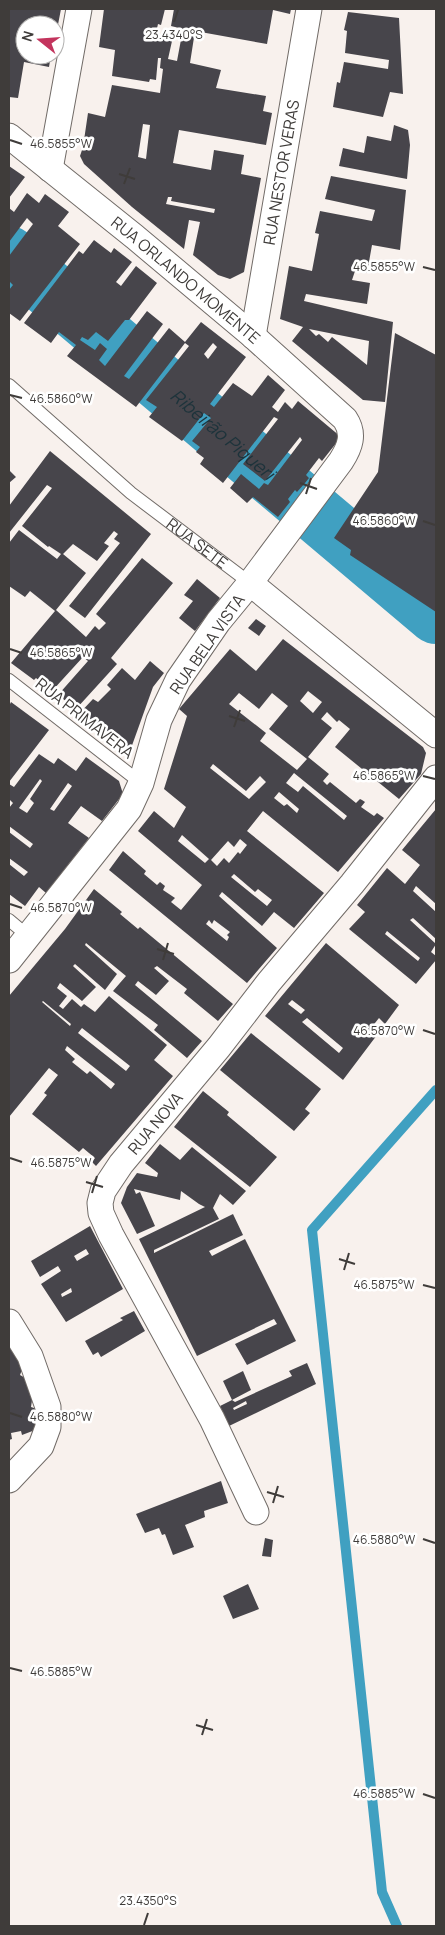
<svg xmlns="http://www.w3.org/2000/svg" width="445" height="1935" viewBox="0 0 445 1935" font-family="Manrope,sans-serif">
<rect width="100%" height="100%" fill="#f8f1ed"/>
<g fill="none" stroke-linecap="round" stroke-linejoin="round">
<path stroke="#40a0c1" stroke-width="10" d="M397 1926 382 1892 312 1230 436 1090"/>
<path stroke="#40a0c1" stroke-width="58" id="s1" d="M9 255 436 615"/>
</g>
<path fill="#47454b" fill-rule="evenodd" d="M9 9H61L56 35 55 25H25V55H51L49 67 24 62 18 98 9 97Z
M104 9H165L161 25 158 24 155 37 172 41 168 59 177 61 183 29 171 26 174 9H291L290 14 273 10 267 44 195 31 190 63 221 70 216 88 266 96 263 111 272 113 266 145 179 130 173 163 211 170 214 150 244 155 241 174 261 178 244 272 230 279 218 275 193 255 200 222 189 220 184 249 132 207 84 164 80 156 83 147 88 113 105 117 112 85 160 93 163 69 160 68 161 58H158L156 80 150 79 149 82 112 76 115 50 99 47ZM143 124 150 125 146 159 138 157ZM168 197H172L171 201 215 209 214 213 166 204Z
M348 12 399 18 403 94 390 92 383 117 333 107 337 82 340 83 344 62 388 69 389 60 345 53 347 31 344 30Z
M394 125 408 130 410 145 407 179 339 166 343 148 364 153 367 136 391 141Z
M9 166 25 177 9 198Z
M331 176 406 190 400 250 372 245 367 273 355 271 352 280 370 283 367 304 306 294 304 301 393 322 385 402 363 400 292 341 303 327 280 319 289 266 312 271 319 234 315 233 320 211 372 221 375 210 325 199ZM309 329 369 341 367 365 332 337 328 342 319 334 316 336Z
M27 193 39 203 45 194 69 212 58 226 80 244 20 321 9 313V290L13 285 9 281V256L33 224 27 218 9 242V208L14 212Z
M94 240 111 253 114 248 132 262 116 282 121 286 136 266 157 283 129 320H125L108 341 96 332 88 340 82 337 80 340 95 350 100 343 107 349 99 360 105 366 147 311 163 324 124 376 129 379 169 328 185 342 201 322 246 357 210 404 214 407 233 383 252 396 268 375 285 390 272 407 278 412 285 402 292 409 298 401 341 437 322 461 319 458 306 475 309 478 305 483 297 492 295 490 288 499 290 502 278 517 253 497 247 503 230 488 241 474 259 489 264 483 268 485 302 440 300 437 265 481 243 464 278 419 274 417 223 483 200 464 204 458 196 452 200 447 192 441 211 418 204 413 182 441 149 417 157 407 146 400 189 346 185 343 136 407 67 356 76 345 59 332 51 343 24 323 79 251 83 254ZM213 343 217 347 208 359 204 354Z
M395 333 436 355V612L350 555 351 550 334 538 378 472Z
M50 451 151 534 85 618 69 606 120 543 114 539 118 534 114 531 104 543 109 546 97 561 73 544 63 554 86 573 56 610 86 637 95 626 99 630 106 623 96 614 142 558 173 583 111 658 117 664 76 709 58 695 88 661 83 657 52 691 36 678 34 680 11 663 55 611 30 591 25 597 9 586V543L19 530 57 559 61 554 49 546 48 547 22 526 52 488 47 485 9 533V506Z
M9 470 16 477 9 483Z
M197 579 220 598 195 631 179 618 193 601 184 595Z
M256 619 266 626 259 636 248 628Z
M283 639 423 747 426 753 421 774 399 799 335 747 350 729 339 720 337 722 327 712 321 719 332 728 308 757 329 774 323 781 327 785 330 782 356 803 360 799 362 800 365 802 361 807 374 816 377 813 384 818 338 872 263 811 247 831 324 893 294 928 274 912 262 926 222 892 219 896 277 948 247 983 109 870 123 851 146 871 144 874 157 885 160 882 165 886 163 890 175 898 171 902 181 910 202 885 138 831 154 811 174 828 186 807 164 789 187 716 179 709 230 649 256 671ZM308 691 322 702 313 713 300 701ZM239 693 259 709 272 693 288 706 269 729 307 759 297 770 260 741 266 733 229 704ZM213 764 246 791 260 776 266 782 249 799 210 768ZM294 773 347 816 344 820 303 786 298 792 286 783ZM279 792 299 809 297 813 287 804 284 806 274 798ZM182 835 209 859 205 863 178 841ZM240 839 247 845 240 854 238 852 229 863 224 858 217 866 211 860 228 841 234 847ZM234 874 255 892 258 889 272 900 267 906 231 877ZM209 920 212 924 214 920 230 932 227 935 229 937 227 941 206 924Z
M150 661 164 673 153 687 130 751 123 754 77 716 93 699 98 702 111 689 107 685 122 668 135 680Z
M11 702 49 730 9 782V706Z
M39 754 54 764 58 758 76 771 86 757 119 781 123 794 102 821 81 806 68 823 89 838 46 893 39 887 25 906 9 894V864L24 876 28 872 9 858V832L30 848 33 844 9 826V808L13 803 9 799V784L14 787ZM40 779 42 781 30 799 34 803 27 813 19 808ZM68 783 72 786 54 811 50 809Z
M436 809V904L416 886 413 891 436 912V939L413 918 410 920 436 944 431 952 436 956V960L416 984 349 929 365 912 357 905 387 868 405 884 420 865 402 850ZM387 931 420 958 418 961 385 934Z
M94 889 122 912 120 914 138 929 140 927 233 1004 218 1021 184 993 187 989 157 966 154 968 169 981 156 995 138 981 135 985 202 1041 187 1058 154 1030 158 1025 113 991 126 976 86 943 85 945 117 974 105 990 75 964 73 966 74 967 96 987 82 1001 60 983 57 988 67 996 59 1006 63 1009 72 999 81 1007 84 1004 95 1012 109 996 167 1045 154 1060 173 1076 96 1166 92 1162 95 1158 83 1148 79 1152 32 1114 47 1095 44 1093 58 1075 49 1068 9 1117V996L65 929ZM43 1001 71 1024 70 1026 42 1002ZM82 1028 130 1066 126 1071 78 1033ZM67 1046 115 1084 111 1089 90 1071 87 1074 72 1062 75 1059 65 1050Z
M326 943 399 1005 385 1024 379 1018 371 1028 377 1035 343 1080 265 1016ZM292 1000 305 1010 301 1014 288 1004ZM307 1018 343 1048 339 1053 302 1022Z
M251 1033 321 1089 305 1109 310 1113 294 1131 220 1070Z
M203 1091 229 1112 227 1115 277 1157 250 1187 174 1127Z
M160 1144 180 1160 192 1147 246 1191 233 1205 220 1194 213 1208 219 1219 154 1250V1253L233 1214 243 1235 209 1251 212 1256 245 1239 296 1341 247 1365 235 1344 277 1324 274 1319 197 1356 139 1239 205 1207 199 1204 181 1191 180 1200 134 1189 136 1194 140 1192 155 1226 137 1234 121 1203 127 1187 137 1173 157 1177 158 1173 145 1163Z
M90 1226 123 1289 66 1322 41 1284 61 1271 58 1266 40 1277 31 1261ZM86 1249 89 1254 77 1261 74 1256ZM71 1288 72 1292 62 1297 61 1294Z
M134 1311 145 1331 101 1357 98 1352 93 1355 85 1341 123 1320 120 1318Z
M9 1342 23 1367 20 1375 27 1379 33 1394 31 1407 37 1409 43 1427 22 1435 21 1431 11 1433 12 1439 9 1440Z
M307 1363 316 1384 229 1426 220 1406 232 1400 235 1402 292 1376 289 1371ZM246 1401 247 1404 234 1410 233 1408Z
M243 1371 251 1390 232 1400 223 1381Z
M221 1481 228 1503 204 1511 205 1517 185 1525 194 1547 173 1555 165 1534 162 1535 159 1528 145 1533 136 1514Z
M265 1538 273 1540 271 1557 262 1556Z
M248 1584 259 1609 233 1619 223 1596Z"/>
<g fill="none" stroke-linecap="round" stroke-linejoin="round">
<g stroke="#716b67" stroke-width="14">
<g id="service">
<path id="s2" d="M9 385 131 493 250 583"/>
<path d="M9 680 141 783"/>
<path d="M9 920 28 936"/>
</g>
</g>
<g stroke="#716b67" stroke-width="27">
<g id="minor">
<path id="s3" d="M9 136 135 237 253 336 345 419C355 434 350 447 341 461L250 583 218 622 178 680 159 720 141 783 129 809 9 960"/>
<path d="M50 169 79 9"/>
<path id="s4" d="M253 336 309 9"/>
<path d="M250 583 436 735"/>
<path d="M9 1322 30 1356 48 1407V1427L41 1446 9 1480"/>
<path id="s5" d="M256 1512 212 1419 111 1235 101 1213 100 1203 103 1191 121 1164 219 1047 269 982 352 884 436 778"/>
</g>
</g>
<use href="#service" stroke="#fff" stroke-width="12"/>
<use href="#minor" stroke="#fff" stroke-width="25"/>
</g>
<path fill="none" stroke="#3f3c3a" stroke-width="2" d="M174 22 178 10M10 140 22 144M119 174 135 179M124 184 130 168M423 267 435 270M10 395 22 398M300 483 317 489M306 494 311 478M423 521 435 525M10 649 22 653M229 716 245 721M234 727 240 710M423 776 435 779M10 904 22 908M157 949 174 954M163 960 168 943M423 1030 435 1034M10 1158 22 1162M86 1182 103 1187M92 1193 97 1176M339 1259 355 1264M344 1270 349 1253M423 1285 435 1288M10 1413 22 1417M267 1492 284 1497M273 1503 278 1486M423 1539 435 1543M10 1668 22 1671M196 1725 213 1730M202 1735 207 1719M423 1794 435 1798M144 1925 148 1913"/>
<g text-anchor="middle" stroke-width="5" stroke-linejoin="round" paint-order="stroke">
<g font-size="16" fill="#3f3c3a" stroke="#fff">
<text dy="6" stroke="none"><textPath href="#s4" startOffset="166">RUA NESTOR VERAS</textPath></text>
<text dy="6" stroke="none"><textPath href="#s3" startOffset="228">RUA ORLANDO MOMENTE</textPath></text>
<text dy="6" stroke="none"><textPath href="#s2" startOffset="246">RUA SETE</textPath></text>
<text transform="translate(207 644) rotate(-55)" y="6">RUA BELA VISTA</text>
<text transform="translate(85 718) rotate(38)" y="6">RUA PRIMAVERA</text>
<text dy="6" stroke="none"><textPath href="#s5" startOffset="445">RUA NOVA</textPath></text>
</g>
<g font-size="18" font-style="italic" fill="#1d333b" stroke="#fff">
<text dy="6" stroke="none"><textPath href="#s1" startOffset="279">Ribeirão Piqueri</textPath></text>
</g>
</g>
<g font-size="12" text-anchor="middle" fill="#3f3c3a" stroke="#fff" stroke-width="5" stroke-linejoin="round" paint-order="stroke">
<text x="174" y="39">23.4340°S</text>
<text x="61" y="148">46.5855°W</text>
<text x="384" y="271">46.5855°W</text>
<text x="61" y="403">46.5860°W</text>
<text x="384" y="525">46.5860°W</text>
<text x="61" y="657">46.5865°W</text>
<text x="384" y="780">46.5865°W</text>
<text x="61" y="912">46.5870°W</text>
<text x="384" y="1035">46.5870°W</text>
<text x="61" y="1167">46.5875°W</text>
<text x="384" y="1289">46.5875°W</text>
<text x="61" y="1421">46.5880°W</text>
<text x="384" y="1544">46.5880°W</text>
<text x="61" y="1676">46.5885°W</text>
<text x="384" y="1798">46.5885°W</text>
<text x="148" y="1905">23.4350°S</text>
</g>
<rect width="445" height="1935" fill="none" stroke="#3f3c3a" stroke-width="20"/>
<g transform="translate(40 40) rotate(287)"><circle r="24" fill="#ffffff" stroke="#b2b1b0"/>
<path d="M0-4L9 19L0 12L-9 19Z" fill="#c3345d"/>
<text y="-8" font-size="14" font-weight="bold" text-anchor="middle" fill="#3f3c3a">N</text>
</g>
</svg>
